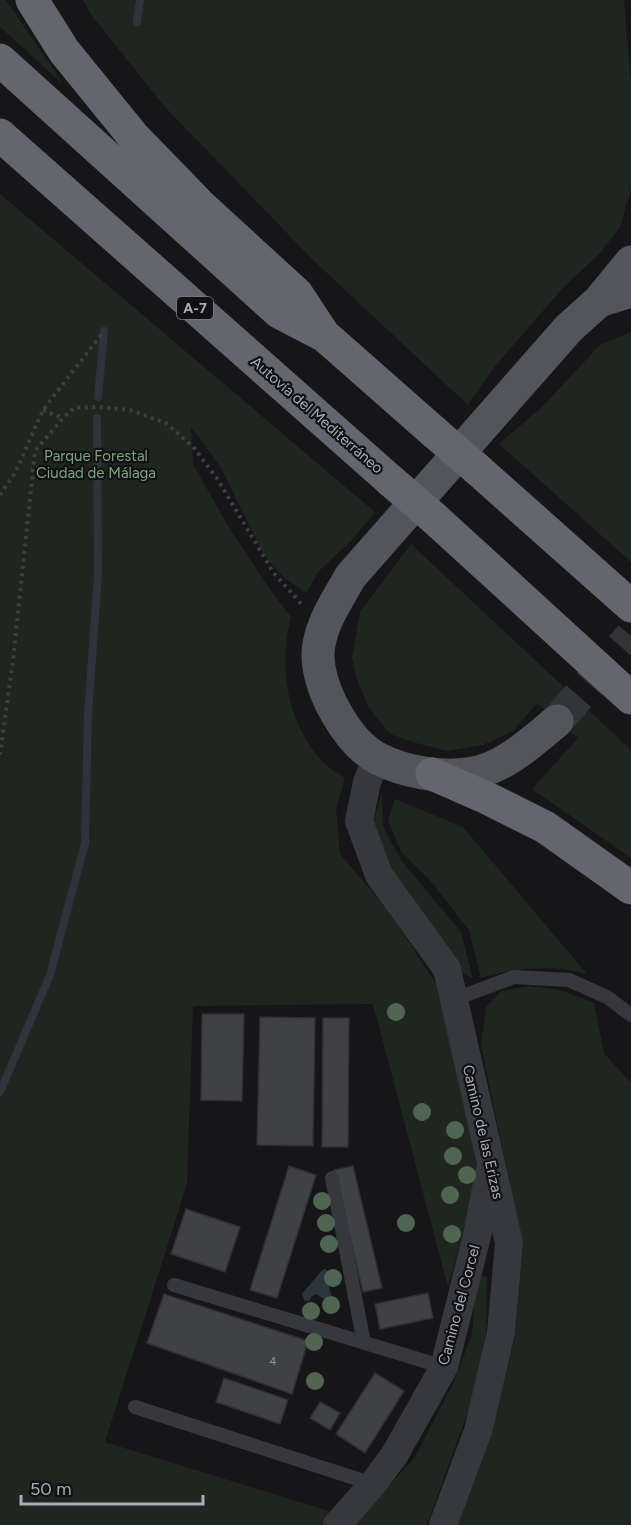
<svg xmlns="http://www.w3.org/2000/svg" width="631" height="1525" viewBox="0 0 631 1525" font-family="Figtree,sans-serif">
<rect width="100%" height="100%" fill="#161618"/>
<path fill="#1e261f" d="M0 0H6L64 85 0 27Z
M83 0H624L631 82V189L620 227 600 253 562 289 496 365 468 405 314 261 165 107 92 16Z
M0 194 375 512 351 541 319 571 306 593 283 577 264 555 221 468 191 427 193 464 228 526 271 591 291 617C278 666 287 724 323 762 329 768 338 773 345 778L336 809 340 854 388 910 436 984 480 1175 448 1287 373 1004 193 1006 187 1184 105 1442 335 1513 325 1525H0Z
M631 332V562L499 444 542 407 600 345Z
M411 544 631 750V858L532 789 578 738 537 703 513 731 483 745 447 751 416 743 390 734 369 708 356 677 352 657 360 612Z
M382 793 383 826 401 860 461 932 473 979 454 968 381 856 373 823Z
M395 799 463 827 587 974C551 965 517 967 481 978L469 930 429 879 402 853 388 821Z
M529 986 563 991 594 1003 604 1053 631 1083V1525H456L491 1433 515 1338 523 1248 481 1045 486 1007 501 991Z
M487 1276 486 1335 473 1398 427 1525H354L415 1457 454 1382 472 1334 476 1278Z"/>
<path fill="#2c353c" d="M326 1269 330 1275 327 1280 332 1297 331 1301H327L316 1294 312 1296 309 1301 304 1300 302 1294 322 1270Z"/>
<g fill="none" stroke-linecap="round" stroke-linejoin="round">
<path stroke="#2c353c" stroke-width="8" d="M137 22 140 0
M98 397 104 331
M0 1092 50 975 85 843 88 715 98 575 97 418"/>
</g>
<path fill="#404145" stroke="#303034" stroke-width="1.5" d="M202 1014H244L242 1101 201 1100Z
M260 1017 315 1018 313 1146 257 1145Z
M323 1018H349L348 1147H322Z
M289 1166 316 1175 277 1298 250 1290Z
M353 1166 382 1288 363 1292 334 1170Z
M186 1209 240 1227 225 1272 171 1254Z
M428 1293 433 1318 380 1329 375 1304Z
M164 1294 308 1341 292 1394 147 1343Z
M375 1373 404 1391 365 1453 336 1434Z
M224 1378 288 1400 280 1424 216 1402Z
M320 1402 340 1413 330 1430 310 1418Z"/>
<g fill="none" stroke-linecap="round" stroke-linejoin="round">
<path stroke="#333438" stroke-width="33" stroke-dasharray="33 16" stroke-linecap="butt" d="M557 721 631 636"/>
<path stroke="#3d3f44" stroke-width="4" stroke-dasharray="3 4.5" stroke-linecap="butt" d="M43 410 63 418
M0 495 15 473 43 410 104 331
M0 755 13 660 35 451 63 418 74 408 97 407 130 410 166 423 195 449 218 480 273 572 304 607"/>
<path stroke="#37383d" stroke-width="14" d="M455 999 514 977 569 980 607 997 631 1015
M332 1178 364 1343
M174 1285 444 1367
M135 1407 373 1484"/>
<path stroke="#37383d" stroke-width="28" d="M377 758 367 782 359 821 379 875 447 969 509 1243 501 1333 478 1431 443 1525
M337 1525 373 1484 395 1454 444 1367 477 1236 489 1173"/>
<path stroke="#53555c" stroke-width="33" d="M599 301 631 262
M557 721C532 742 502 770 468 774 439 778 405 772 379 759 347 743 317 688 318 652 320 624 337 601 350 577L569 328 599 301 631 291"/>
<path stroke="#63666e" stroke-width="33" d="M32 0 64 51 133 136 202 207 297 294 324 335
M0 60 279 312 325 336 434 432
M0 135 391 481
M477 469 631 606
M434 518 631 698
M432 774 487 798 545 827 631 888"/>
<path stroke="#63666e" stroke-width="33" d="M434 432 477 469
M391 481 434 518"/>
</g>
<g fill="#506452">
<circle cx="396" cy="1012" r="9"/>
<circle cx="422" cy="1112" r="9"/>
<circle cx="455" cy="1130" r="9"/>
<circle cx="453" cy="1156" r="9"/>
<circle cx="467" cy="1175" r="9"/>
<circle cx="450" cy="1195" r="9"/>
<circle cx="322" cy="1201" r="9"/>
<circle cx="326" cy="1223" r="9"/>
<circle cx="406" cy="1223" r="9"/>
<circle cx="452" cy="1234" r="9"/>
<circle cx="329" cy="1244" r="9"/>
<circle cx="333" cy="1278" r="9"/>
<circle cx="331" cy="1305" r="9"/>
<circle cx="311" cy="1311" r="9"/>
<circle cx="314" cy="1342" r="9"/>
<circle cx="315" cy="1381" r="9"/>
</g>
<g text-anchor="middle" stroke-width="4.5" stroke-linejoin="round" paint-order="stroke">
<g font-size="12" fill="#8e929b">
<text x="273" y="1365">4</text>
</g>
<rect fill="#111113" stroke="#7b7e86" stroke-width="1.5" x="177" y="297" width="36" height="22" rx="4.5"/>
<g font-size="14" font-weight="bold" fill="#a8adb8">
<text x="195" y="313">A-7</text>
</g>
<g font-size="15" fill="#a8adb8" stroke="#111113">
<text transform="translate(317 415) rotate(41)" y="5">Autovía del Mediterráneo</text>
<text transform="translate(483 1132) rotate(77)" y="5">Camino de las Erizas</text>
<text transform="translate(459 1305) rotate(-75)" y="5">Camino del Corcel</text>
</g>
<g font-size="15" fill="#7fa381" stroke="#111113">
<text x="96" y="461">Parque Forestal<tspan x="96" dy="17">Ciudad de Málaga</tspan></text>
</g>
</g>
<path d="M21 1495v9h182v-9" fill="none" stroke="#a8adb8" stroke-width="3"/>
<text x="30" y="1495" font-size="18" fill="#a8adb8" stroke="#111113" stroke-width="4.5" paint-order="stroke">50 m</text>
</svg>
